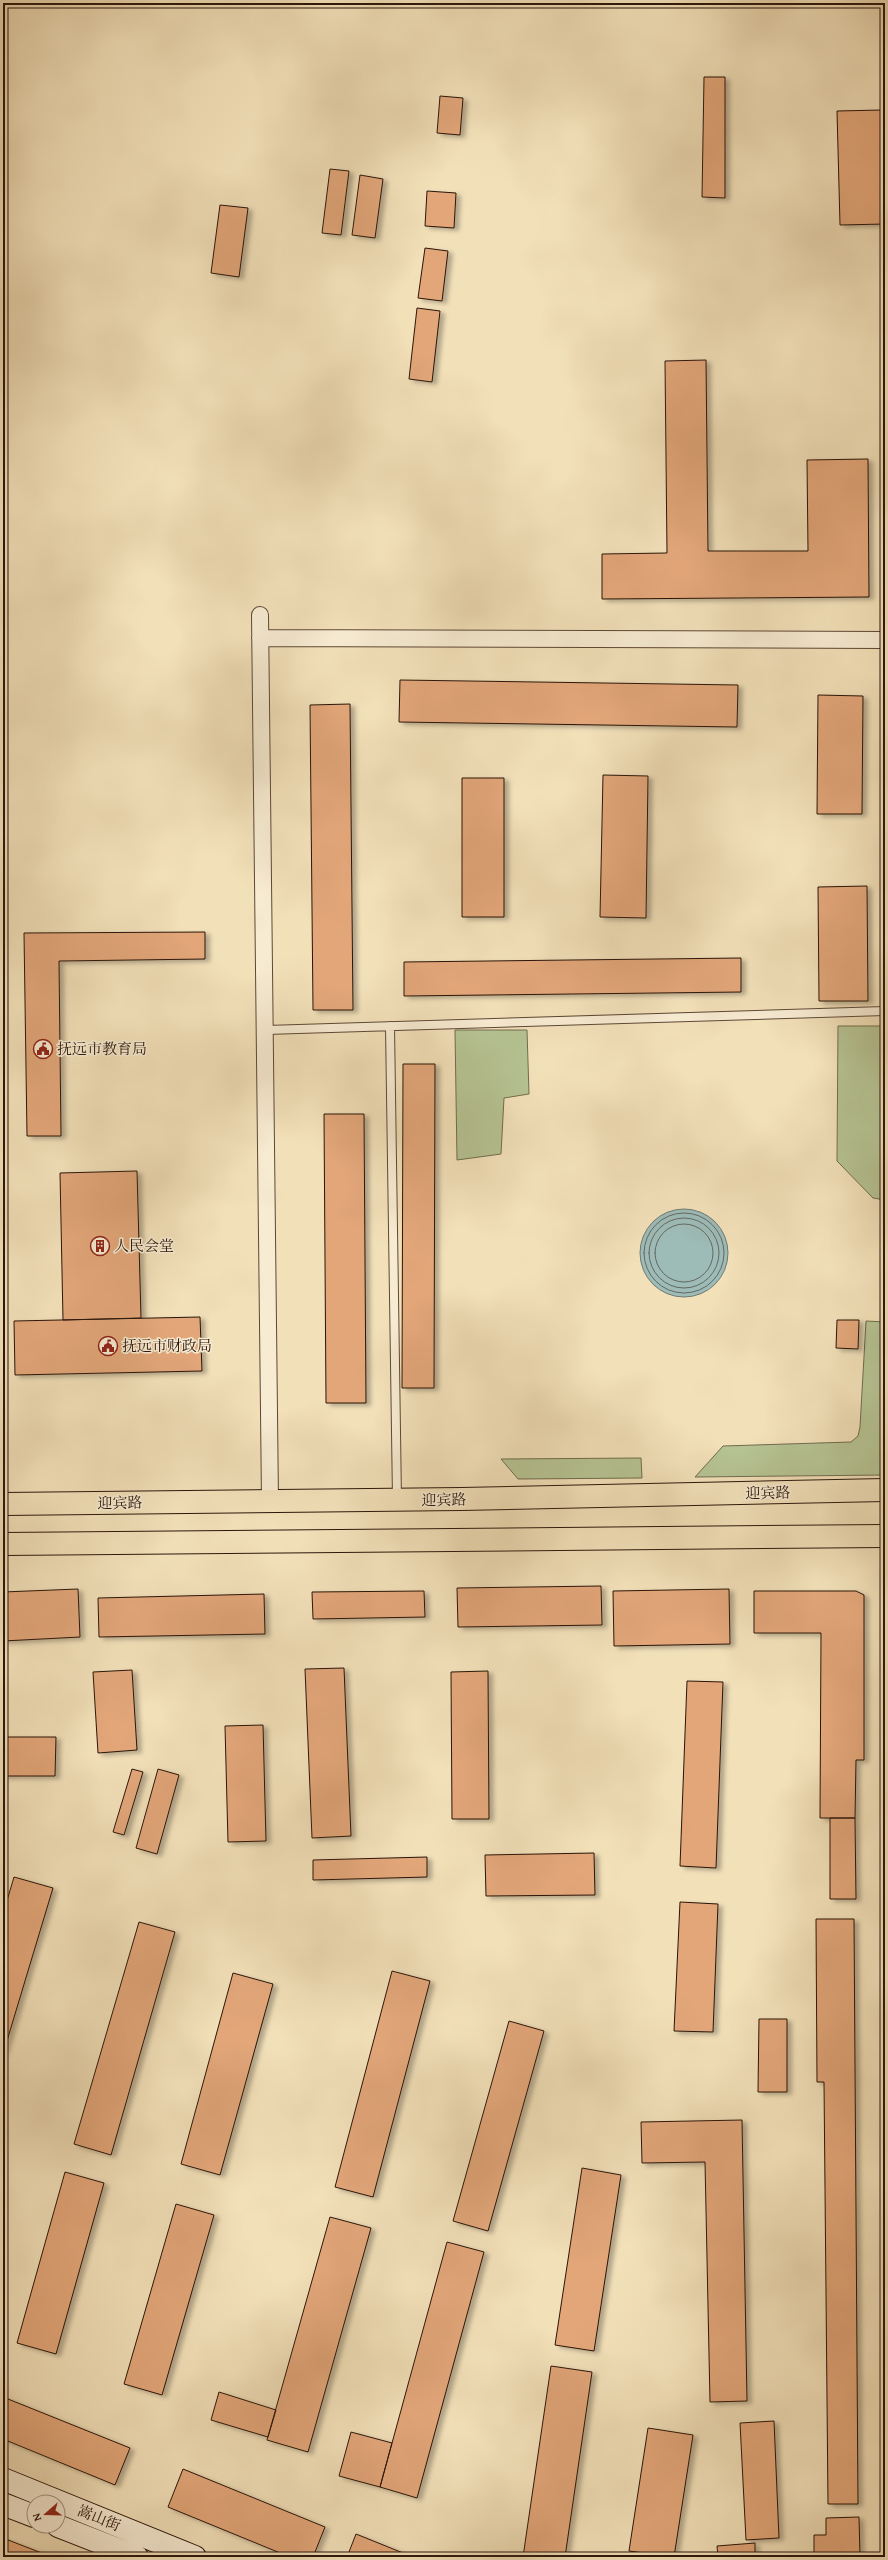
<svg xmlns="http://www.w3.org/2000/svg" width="888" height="2560" viewBox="0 0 888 2560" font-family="'Gentium Book Plus','Noto Serif SC',serif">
<defs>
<filter id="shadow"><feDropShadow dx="4.5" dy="2.5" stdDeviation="2" flood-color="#0004"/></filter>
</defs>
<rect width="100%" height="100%" fill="#f2e0b9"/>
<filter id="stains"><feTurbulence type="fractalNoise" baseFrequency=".005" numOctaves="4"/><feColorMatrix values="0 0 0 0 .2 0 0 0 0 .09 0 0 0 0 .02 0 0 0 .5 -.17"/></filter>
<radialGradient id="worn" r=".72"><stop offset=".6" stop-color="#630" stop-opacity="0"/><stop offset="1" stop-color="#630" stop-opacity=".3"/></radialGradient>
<path fill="#b6c393" stroke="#706c4e" d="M838 1026H885V1200L873 1198 837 1161Z
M455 1030H527L529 1094 504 1098 501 1154 457 1160Z
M866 1321 885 1322V1475L695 1477 723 1446 851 1442 858 1436 860 1427Z
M641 1458 642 1478 518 1479 501 1459Z"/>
<path fill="#9dbbb7" stroke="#6f7972" d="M640 1253a44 44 0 1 1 88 0a44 44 0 1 1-88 0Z"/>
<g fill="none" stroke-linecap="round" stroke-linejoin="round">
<path stroke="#646860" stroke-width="1" d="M644 1253a40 40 0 1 1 80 0a40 40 0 1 1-80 0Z
M649 1253a35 35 0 1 1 70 0a35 35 0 1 1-70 0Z
M655 1253a29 29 0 1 1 58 0a29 29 0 1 1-58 0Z"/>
</g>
<path fill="#e2a679" stroke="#2b150a" filter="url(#shadow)" d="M704 77H725V198L702 197Z
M440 96 463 98 460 135 437 133Z
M882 110 885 224 840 225 837 111Z
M330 169 349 171 341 235 322 233Z
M360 175 383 179 375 238 352 235Z
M427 191 456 193 454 228 425 226Z
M220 205 248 208 239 277 211 273Z
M425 248 448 251 442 301 418 298Z
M417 308 440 311 432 382 409 379Z
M706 360 708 551H808L807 460 868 459 869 597 602 599V554L667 553 665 361Z
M400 680 738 685 737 727 399 722Z
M818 695 863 696 862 814H817Z
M350 704 353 1010H313L310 705Z
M603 775 648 776 646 918 600 917Z
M462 778H504V917H462Z
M867 886 868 1001H819L818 887Z
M205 932V959L59 961 61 1136H27L24 933Z
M741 958V992L404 996V962Z
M403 1064H435L434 1388H402Z
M324 1114H364L366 1403H326Z
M137 1171 141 1318 63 1320 60 1173Z
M200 1317 202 1371 15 1375 14 1321Z
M837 1320H859L858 1349 836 1348Z
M601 1586 602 1625 458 1627 457 1588Z
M78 1589 80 1637 3 1641V1592Z
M729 1589 730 1644 614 1646 613 1591Z
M424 1591 425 1617 313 1619 312 1592Z
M754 1591H856L864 1595V1760H856L855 1818H820L821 1633H754Z
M264 1594 265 1634 99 1637 98 1598Z
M344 1668 351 1836 312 1838 305 1669Z
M132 1670 137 1750 98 1753 93 1672Z
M488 1671 489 1819H452L451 1672Z
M687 1681 723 1682 716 1868 680 1866Z
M263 1725 266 1841 228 1842 225 1726Z
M3 1737H56L55 1776H3Z
M132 1769 143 1772 124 1835 113 1832Z
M158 1769 179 1775 157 1854 136 1848Z
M830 1818H855L856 1899H830Z
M594 1853 595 1895 486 1896 485 1855Z
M427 1857V1877L313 1880V1860Z
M14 1877 53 1888 3 2054V1914Z
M680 1902 718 1904 713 2032 674 2031Z
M816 1919H854L858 2504H828L824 2082H817Z
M139 1922 175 1932 111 2155 74 2144Z
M392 1971 430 1981 373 2197 335 2187Z
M233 1973 273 1984 220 2175 181 2164Z
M759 2019H787V2092H758Z
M509 2021 544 2031 488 2231 453 2221Z
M742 2120 747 2401 710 2402 705 2162 642 2163 641 2122Z
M582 2168 621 2175 594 2351 555 2345Z
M65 2172 104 2183 56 2354 17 2343Z
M176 2204 214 2215 162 2395 124 2384Z
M330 2217 371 2228 308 2452 267 2440Z
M447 2242 484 2252 417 2498 380 2487Z
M551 2366 592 2372 565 2557H523Z
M219 2392 276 2410 268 2437 211 2420Z
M3 2397 130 2448 115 2485 3 2439Z
M774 2421 779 2538 746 2540 740 2423Z
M648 2428 693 2435 674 2557 629 2551Z
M351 2432 392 2443 380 2487 339 2476Z
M183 2469 325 2527 313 2557H290L168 2507Z
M859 2517 860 2557H814V2535H826V2518Z
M356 2534 413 2557H347Z
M3 2538 52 2557H3Z
M755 2543V2557H718L717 2546Z"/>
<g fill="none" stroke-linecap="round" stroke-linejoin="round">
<g stroke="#5d4836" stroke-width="10">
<path id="service" d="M390 1026 397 1499
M266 1030 885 1011"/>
</g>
<g stroke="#5d4836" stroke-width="18">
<path id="minor" d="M260 615 270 1501
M260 638 885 640"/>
</g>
<g stroke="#2b150a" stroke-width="24">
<path id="secondary" d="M3 2479 195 2557
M3 2504 34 2516
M58 2526 137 2557"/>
</g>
<g stroke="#2b150a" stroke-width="24">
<path id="primary" d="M3 1504 461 1499 885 1490
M3 1544 885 1536"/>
</g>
<use href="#service" stroke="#f7ebd2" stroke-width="8"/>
<use href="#minor" stroke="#f7ebd2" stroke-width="16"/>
<use href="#secondary" stroke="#f7ebd2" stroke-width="22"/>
<use href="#primary" stroke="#f2e0b9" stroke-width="22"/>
</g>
<defs>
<g id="civic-ring" transform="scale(1)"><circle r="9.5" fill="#f7ebd2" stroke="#8f2418" stroke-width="1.5"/><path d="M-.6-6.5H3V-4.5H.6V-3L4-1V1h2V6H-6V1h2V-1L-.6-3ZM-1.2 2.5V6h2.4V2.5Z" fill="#8f2418"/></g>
<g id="building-ring" transform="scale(1)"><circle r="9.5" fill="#f7ebd2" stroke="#8f2418" stroke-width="1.5"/><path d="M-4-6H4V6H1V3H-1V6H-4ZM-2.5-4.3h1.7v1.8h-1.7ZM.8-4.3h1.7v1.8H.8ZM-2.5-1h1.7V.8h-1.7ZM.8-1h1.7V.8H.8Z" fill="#8f2418"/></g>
</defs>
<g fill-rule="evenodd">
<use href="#civic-ring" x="43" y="1049"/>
<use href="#building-ring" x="100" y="1246"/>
<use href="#civic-ring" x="108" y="1346"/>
</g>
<g text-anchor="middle" stroke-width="3" stroke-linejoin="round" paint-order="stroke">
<g font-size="15" fill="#2b150a" stroke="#f7ebd2" text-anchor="start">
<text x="57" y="1054">抚远市教育局</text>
<text x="114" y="1251">人民会堂</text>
<text x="122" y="1351">抚远市财政局</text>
</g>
<g font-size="15" fill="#2b150a" stroke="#f7ebd2">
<text transform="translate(768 1493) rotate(-1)" y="5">迎宾路</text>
<text transform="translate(444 1500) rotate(-1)" y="5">迎宾路</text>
<text transform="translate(120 1503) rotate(-1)" y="5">迎宾路</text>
<text transform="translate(99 2518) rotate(22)" y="5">嵩山街</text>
</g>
</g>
<rect width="888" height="2560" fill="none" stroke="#f2e0b9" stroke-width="16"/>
<rect x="4" y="4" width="880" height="2552" fill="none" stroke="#2b150a" stroke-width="2"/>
<rect x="8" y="8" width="872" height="2544" fill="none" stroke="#2b150a"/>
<g transform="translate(46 2514) rotate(250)"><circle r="19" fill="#f7ebd2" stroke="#a59582"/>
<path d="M0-3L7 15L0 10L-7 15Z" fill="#8f2418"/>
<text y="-6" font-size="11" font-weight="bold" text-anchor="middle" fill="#2b150a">N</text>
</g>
<rect width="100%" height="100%" filter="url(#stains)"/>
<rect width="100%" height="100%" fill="url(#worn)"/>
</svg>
